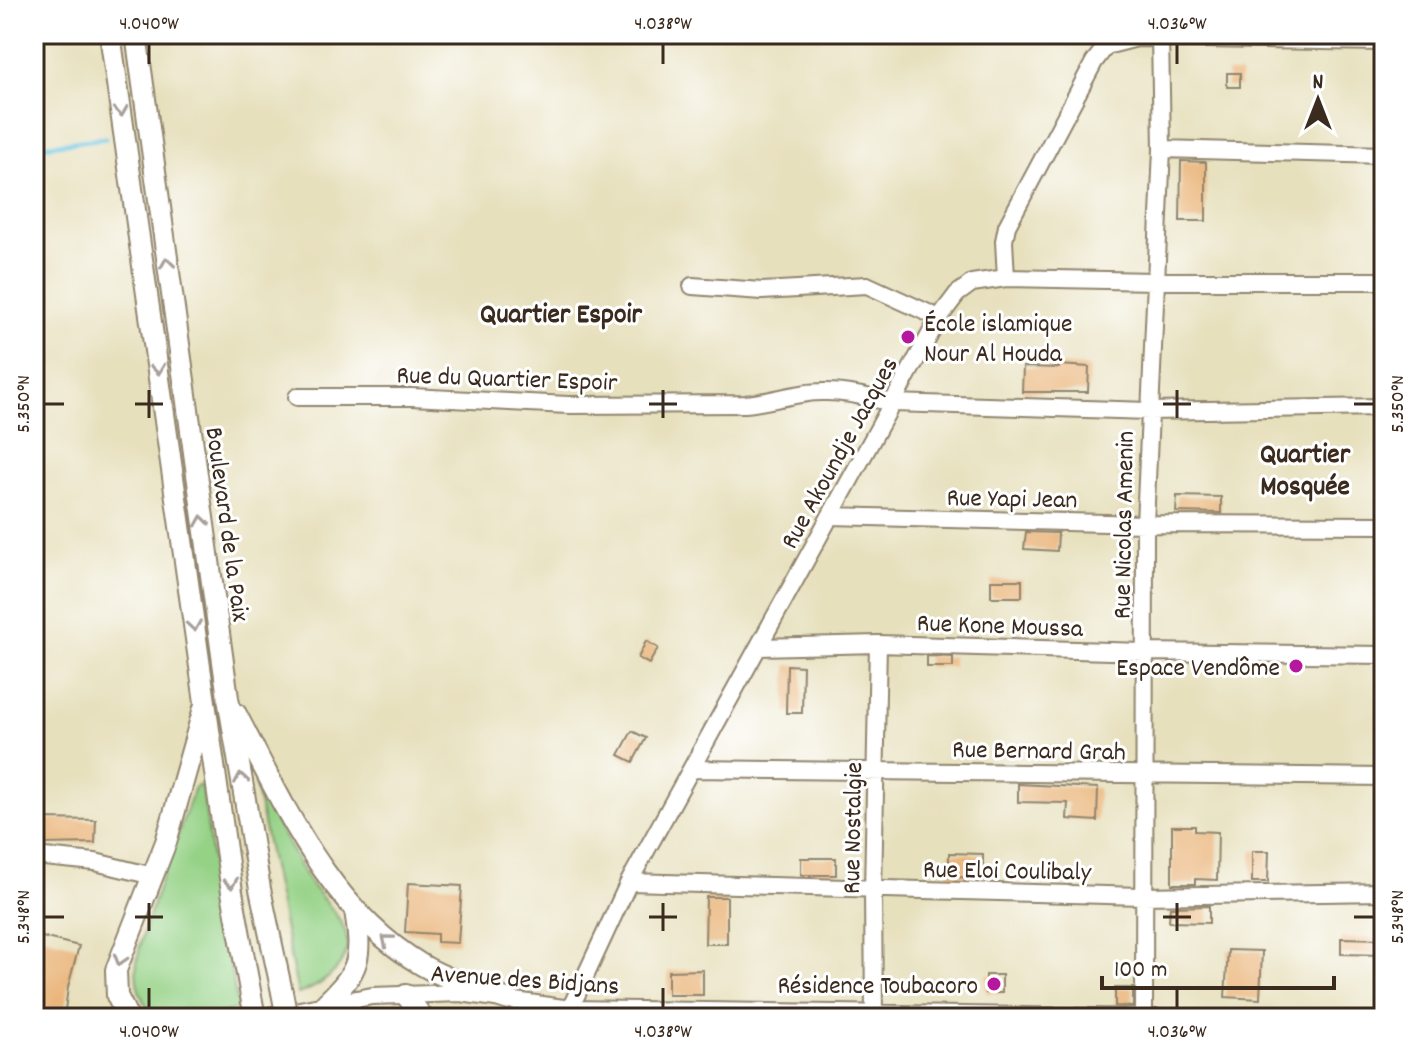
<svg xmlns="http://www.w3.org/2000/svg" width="1418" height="1052" viewBox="0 0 1418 1052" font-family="Dekko,sans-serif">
<rect width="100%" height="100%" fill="#fff"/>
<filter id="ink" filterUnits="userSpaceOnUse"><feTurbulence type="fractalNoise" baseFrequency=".0125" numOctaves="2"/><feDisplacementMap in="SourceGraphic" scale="16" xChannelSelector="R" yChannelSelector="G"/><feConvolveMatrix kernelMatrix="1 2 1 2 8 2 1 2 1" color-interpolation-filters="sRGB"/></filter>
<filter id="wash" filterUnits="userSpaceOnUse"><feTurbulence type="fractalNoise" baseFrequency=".006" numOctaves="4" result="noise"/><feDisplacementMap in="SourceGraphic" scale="32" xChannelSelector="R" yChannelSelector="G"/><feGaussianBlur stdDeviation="1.8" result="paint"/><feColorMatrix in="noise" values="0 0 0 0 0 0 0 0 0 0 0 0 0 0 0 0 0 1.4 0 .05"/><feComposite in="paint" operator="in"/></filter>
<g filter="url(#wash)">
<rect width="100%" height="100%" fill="#e7e0bd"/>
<path fill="#95d286" stroke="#687e52" stroke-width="2" d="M255 784C272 815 289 846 306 877 316 893 336 911 343 926 359 959 325 985 298 994Z
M202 785 217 898 238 1008C215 1015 190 1023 166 1018 142 1013 134 984 137 963 140 937 151 911 159 886 171 853 183 820 195 787Z"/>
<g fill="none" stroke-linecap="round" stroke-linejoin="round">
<path stroke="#64c5e2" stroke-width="5" d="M34 147 105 138"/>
</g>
<g id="blocks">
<path fill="#eab67c" d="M1227 73H1240V87H1227Z
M1181 161 1206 162V221H1180Z
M1059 365 1089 367 1088 392H1022L1023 367 1059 368Z
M1177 496 1221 497V513L1176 512Z
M1026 532 1058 533 1057 551 1024 549Z
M991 580H1022V597H991Z
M646 641 658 648 649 664 638 658Z
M927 656 953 657V667H927Z
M787 665 803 666 802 713H786Z
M632 731 646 738 633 762 619 755Z
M1018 784 1098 788 1097 821 1067 819 1068 803 1018 802Z
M43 819 96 820 95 843 42 844Z
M1172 826H1195V831L1218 832 1217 880 1195 879V884H1172Z
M1252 851H1269L1268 882H1252Z
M949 853 983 854V878L949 877Z
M801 858H836V875H801Z
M408 883 462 886 458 943 437 942V934L405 932Z
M706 897H727V944H705Z
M1209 906V923L1169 922 1170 907Z
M34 935 79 946 68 987 64 1018H34Z
M1341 938 1384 939V955L1341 954Z
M1228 950 1262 951 1260 999 1225 997Z
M703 970V995H668V971Z
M986 975H1002V993H986Z
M1115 988H1133V1007L1115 1006Z"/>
</g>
</g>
<g filter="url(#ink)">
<use href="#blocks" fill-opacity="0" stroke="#91856e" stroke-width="2"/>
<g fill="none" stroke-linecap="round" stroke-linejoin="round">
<g stroke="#91856e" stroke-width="20">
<path id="minor" d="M1162 149 1384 155
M1006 278 1004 241 1007 226 1094 62 1106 46 1137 38 1384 42
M692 286 762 291 867 285 939 318
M297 397H412L568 405 745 404C772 402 796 392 822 392 846 391 870 398 893 403L1149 411 1384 407
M830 516 1145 524 1384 525
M759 647 878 644 1144 652 1384 655
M693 769 1384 777
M34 856 95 862 153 876
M629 882 1142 896 1384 892
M258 1018 372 996 461 993 570 1009 1157 1018
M569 1018 570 1009 629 882 939 318 957 294 972 283 1006 278 1155 281H1384
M874 1018 873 890 878 644
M1144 1018 1145 524 1162 149 1160 34"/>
</g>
<g stroke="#91856e" stroke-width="24">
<path id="major" d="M110 34 232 892 255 1018
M136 34 228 698 260 889 282 992
M236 714C284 805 329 910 422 965 448 980 478 989 506 999
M406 995 423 1018
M326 1003C361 969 362 958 355 910
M128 1018 117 996 116 970 166 842 204 708
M531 1018 570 1009"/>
</g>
<use href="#minor" stroke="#fff" stroke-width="16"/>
<use href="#major" stroke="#fff" stroke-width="20"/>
<g stroke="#91856e" stroke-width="24" stroke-linecap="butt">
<path id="major-bridge" d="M282 992 287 1018"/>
</g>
<use href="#major-bridge" stroke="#fff" stroke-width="20"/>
</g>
<defs><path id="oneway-chevron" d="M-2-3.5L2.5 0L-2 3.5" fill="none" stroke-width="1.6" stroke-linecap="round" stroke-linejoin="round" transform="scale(2)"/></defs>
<g stroke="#a79f9a">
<use href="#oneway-chevron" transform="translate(121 111) rotate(82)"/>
<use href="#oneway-chevron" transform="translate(167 263) rotate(-98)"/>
<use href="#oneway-chevron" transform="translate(158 369) rotate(83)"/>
<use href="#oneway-chevron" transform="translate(202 521) rotate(-98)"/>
<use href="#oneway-chevron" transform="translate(194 626) rotate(81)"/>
<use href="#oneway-chevron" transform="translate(241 778) rotate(-99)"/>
<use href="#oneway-chevron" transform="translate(231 883) rotate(82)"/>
<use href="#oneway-chevron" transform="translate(387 940) rotate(-140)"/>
<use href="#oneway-chevron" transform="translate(120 960) rotate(107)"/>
</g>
</g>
<path fill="none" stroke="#3b2a1e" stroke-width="3" d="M149 44V64M663 44V64M1177 44V64M149 390V418M663 390V418M1177 390V418M44 404H64M135 404H163M649 404H677M1163 404H1191M1354 404H1374M149 903V931M663 903V931M1177 903V931M44 917H64M135 917H163M649 917H677M1163 917H1191M1354 917H1374M149 988V1008M663 988V1008M1177 988V1008"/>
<g fill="#b5179e" stroke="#fff" stroke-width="3">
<circle cx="908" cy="337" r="8"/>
<circle cx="1296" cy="666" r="8"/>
<circle cx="994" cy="984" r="8"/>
</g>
<g text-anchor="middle" stroke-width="6" stroke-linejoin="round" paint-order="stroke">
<g font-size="26" fill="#3b2a1e" stroke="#fff" text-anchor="end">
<text x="924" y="331" text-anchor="start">École islamique<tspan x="924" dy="30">Nour Al Houda</tspan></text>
<text x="1280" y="675">Espace Vendôme</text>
<text x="978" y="993">Résidence Toubacoro</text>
</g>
<g font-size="26" fill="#3b2a1e" stroke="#fff">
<text transform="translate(507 377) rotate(2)" y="9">Rue du Quartier Espoir</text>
<text transform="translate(838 452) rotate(-61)" y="9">Rue Akoundje Jacques</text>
<text transform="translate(1012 497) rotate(1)" y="9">Rue Yapi Jean</text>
<text transform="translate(229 524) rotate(82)" y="9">Boulevard de la Paix</text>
<text transform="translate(1122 525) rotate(-89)" y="9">Rue Nicolas Amenin</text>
<text transform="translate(1000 624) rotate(2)" y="9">Rue Kone Moussa</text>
<text transform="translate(1039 749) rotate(1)" y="9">Rue Bernard Grah</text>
<text transform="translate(851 828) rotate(-89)" y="9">Rue Nostalgie</text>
<text transform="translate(1007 869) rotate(1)" y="9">Rue Eloi Coulibaly</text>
<text transform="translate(525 978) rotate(4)" y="9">Avenue des Bidjans</text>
</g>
<g font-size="28" font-weight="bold" fill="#3b2a1e" stroke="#fff">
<text x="561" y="322">Quartier Espoir</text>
<text x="1305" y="462">Quartier<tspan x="1305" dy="32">Mosquée</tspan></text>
</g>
</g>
<rect width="1418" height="1052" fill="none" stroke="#fff" stroke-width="88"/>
<g transform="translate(1318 100)" stroke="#ffffff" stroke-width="6" paint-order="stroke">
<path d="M0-6L14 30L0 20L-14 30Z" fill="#3b2a1e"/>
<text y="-12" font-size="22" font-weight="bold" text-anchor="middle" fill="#3b2a1e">N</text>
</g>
<path d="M1102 976v12h232v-12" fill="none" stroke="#3b2a1e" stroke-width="4"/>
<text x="1114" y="976" font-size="24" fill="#3b2a1e" stroke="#ffffff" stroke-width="6" paint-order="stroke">100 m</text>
<rect x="44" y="44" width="1330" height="964" fill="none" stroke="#3b2a1e" stroke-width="3"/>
<g font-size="20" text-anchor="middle" fill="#3b2a1e">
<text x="149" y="29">4.040°W</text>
<text x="663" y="29">4.038°W</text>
<text x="1177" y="29">4.036°W</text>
<text transform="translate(22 404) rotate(-90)" y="7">5.350°N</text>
<text transform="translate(1396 404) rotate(-90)" y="7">5.350°N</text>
<text transform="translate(22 917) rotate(-90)" y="7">5.348°N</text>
<text transform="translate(1396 917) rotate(-90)" y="7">5.348°N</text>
<text x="149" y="1037">4.040°W</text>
<text x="663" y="1037">4.038°W</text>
<text x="1177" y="1037">4.036°W</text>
</g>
</svg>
